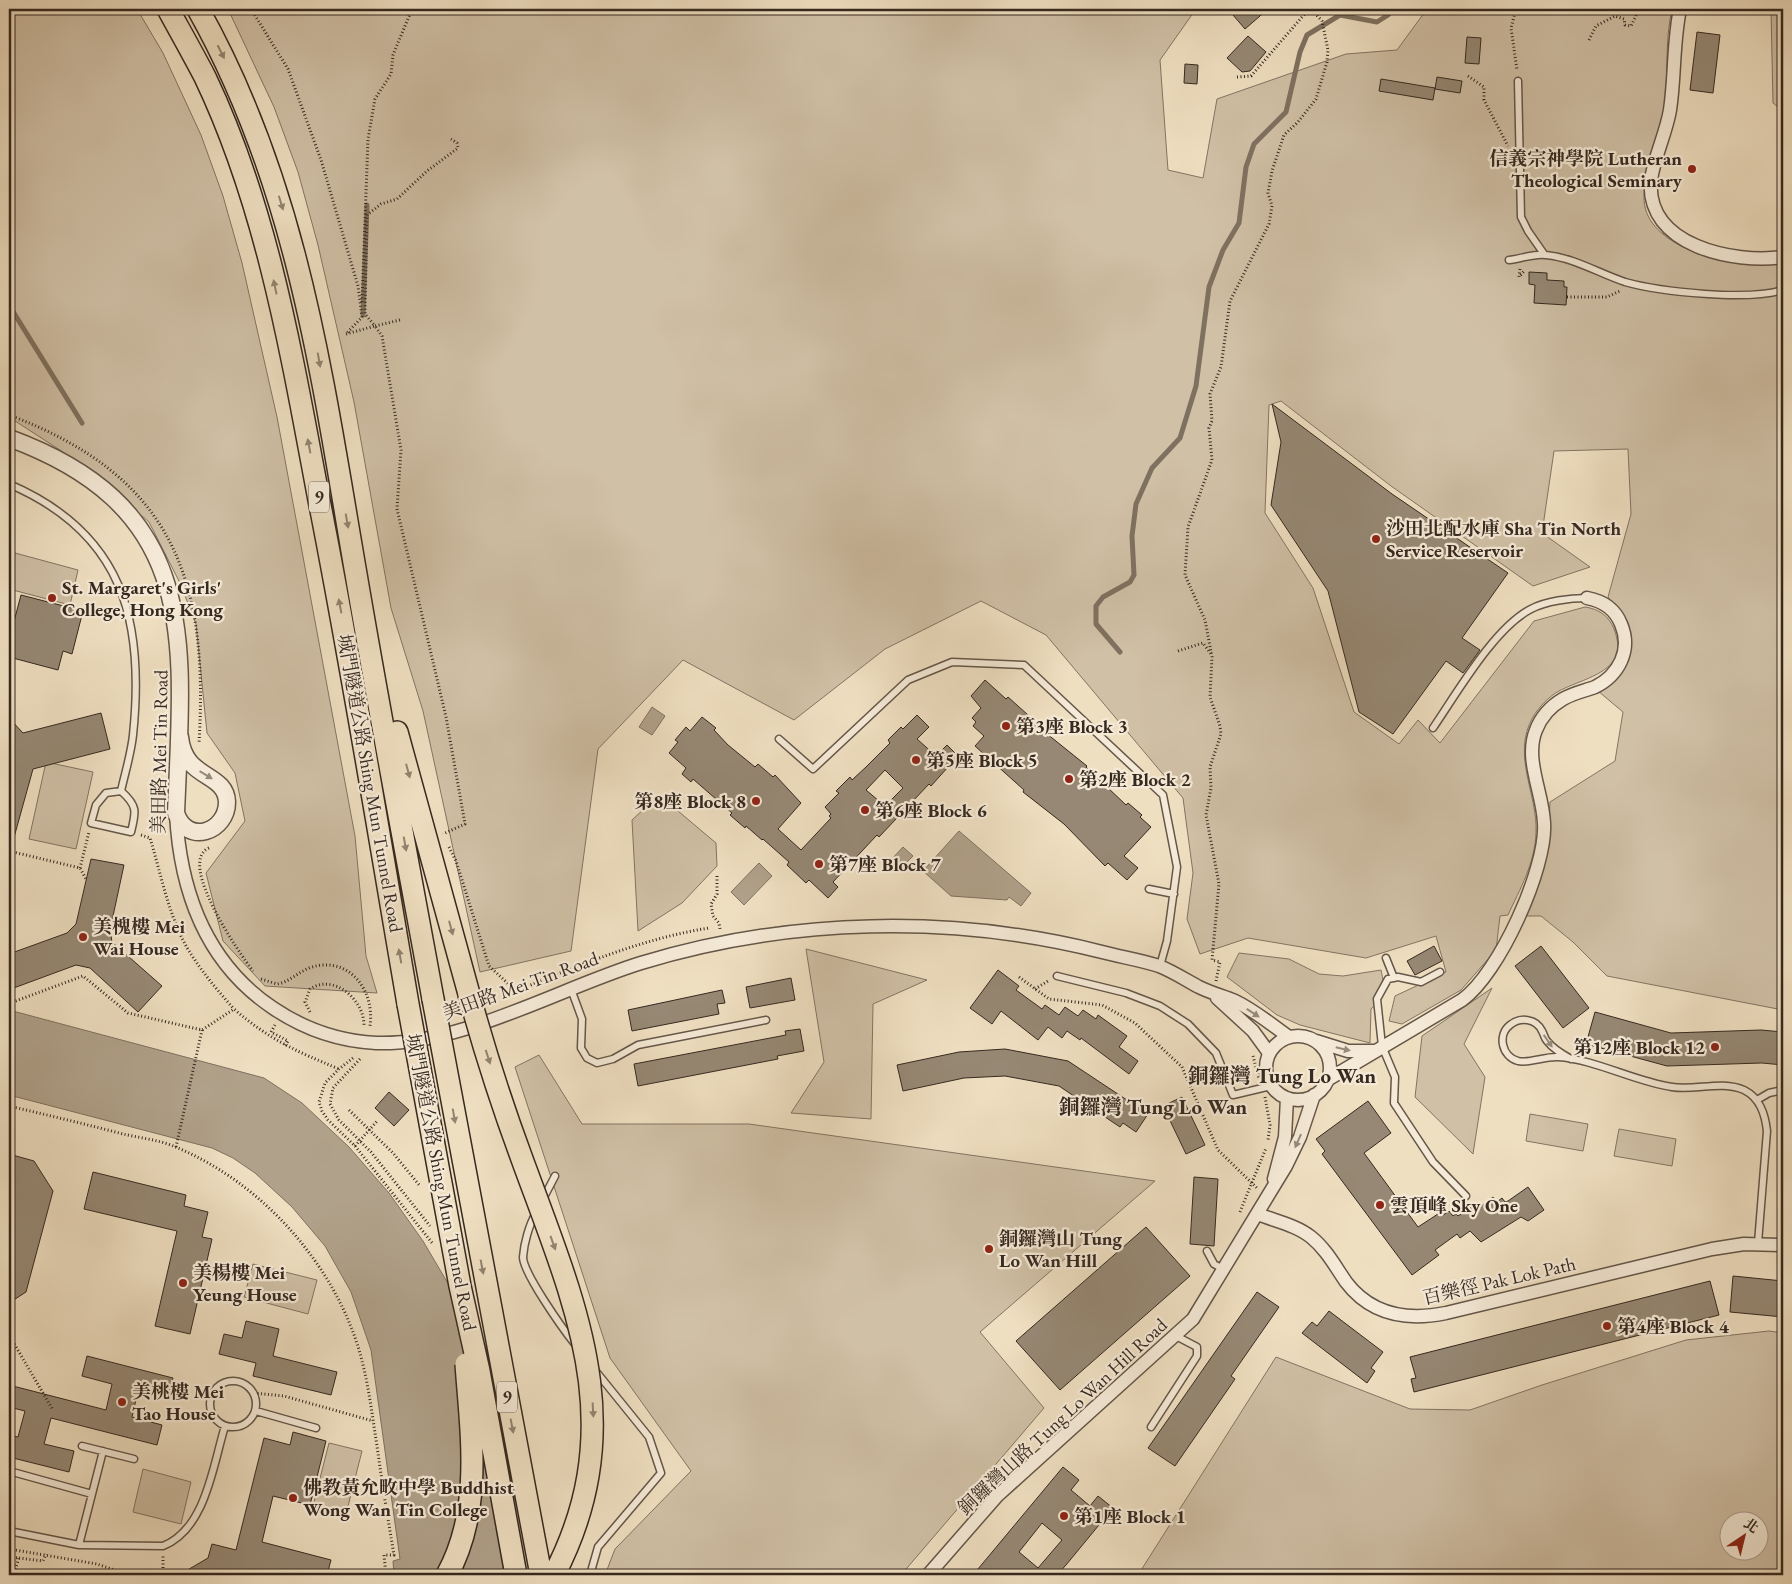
<svg xmlns="http://www.w3.org/2000/svg" width="1792" height="1584" viewBox="0 0 1792 1584" font-family="'EB Garamond','Noto Serif TC',serif">
<rect width="100%" height="100%" fill="#efdfc1"/>
<filter id="stains"><feTurbulence type="fractalNoise" baseFrequency=".004" numOctaves="4"/><feColorMatrix values="0 0 0 0 .2 0 0 0 0 .09 0 0 0 0 .02 0 0 0 .5 -.17"/></filter>
<radialGradient id="worn" r=".72"><stop offset=".6" stop-color="#630" stop-opacity="0"/><stop offset="1" stop-color="#630" stop-opacity=".3"/></radialGradient>
<path fill="#d0c0a6" stroke="#837463" fill-rule="evenodd" d="M9 9H137L163 53 201 135 223 196 242 263 277 417 355 836 366 956 377 993 265 986 223 941 206 873 245 821 235 773 207 733 196 624 180 583 149 522 86 467 9 417Z
M228 9H1196L1160 60 1168 170 1203 178 1217 99 1346 54 1397 50 1427 9H1672C1664 44 1669 79 1664 115 1660 142 1644 168 1644 196 1642 243 1716 263 1753 264 1763 265 1773 262 1783 261V1010L1607 976 1573 942 1541 916H1523L1545 862 1548 844 1550 802 1615 761 1623 712 1598 691 1619 674 1621 613 1608 597 1631 514 1628 449 1554 451 1542 533 1590 567 1533 586 1391 486 1281 401 1269 405 1265 513 1313 588 1354 712 1399 744 1418 720 1440 743 1534 621 1585 607C1599 609 1609 616 1614 629 1631 672 1585 677 1559 691 1548 697 1539 707 1533 717 1511 755 1538 794 1536 833 1535 863 1520 889 1508 915L1500 916 1496 950 1461 990 1402 1024 1389 1021 1395 996 1446 972 1436 936 1366 958 1248 938 1200 954 1187 919 1193 873 1183 798 1046 635 981 601 885 649 794 720 683 660 598 749 571 951 480 972 423 711 391 608 354 402 318 245 298 172 274 107Z
M1771 9H1783V111L1773 103Z
M15 553 78 570 70 605 9 589V576Z
M46 762 93 772 76 849 29 839Z
M659 795 716 843 717 866 682 903 638 931 632 820Z
M806 949 927 980 873 1004 871 1119 791 1113 824 1062Z
M1239 953 1289 959 1319 974 1343 976 1381 970C1385 988 1385 996 1371 1009L1370 1043 1300 1025 1277 1015 1227 977Z
M1492 988 1464 1044 1485 1077 1473 1154 1415 1097 1422 1036Z
M539 1055 582 1124H749L1155 1181 980 1332 1044 1408 901 1575H605L615 1549 691 1471 610 1358 515 1067Z
M1530 1114 1588 1124 1583 1151 1526 1141Z
M1619 1129 1676 1139 1672 1166 1614 1156Z
M253 1264 317 1280 308 1314 244 1297Z
M1769 1331 1783 1333V1575H1138L1276 1357 1410 1409 1470 1410 1542 1385 1686 1340ZM1730 1522H1760V1552H1730Z
M329 1443 362 1451 346 1514 313 1506Z
M143 1469 191 1482 181 1524 133 1512Z"/>
<path fill="#b0a18a" stroke="#7f7160" d="M652 707 665 716 652 735 639 727Z
M959 831 1031 893 1021 906 1009 897 1007 900 951 896 923 871Z
M903 847 913 856 900 869 890 861Z
M759 863 772 876 744 905 731 892Z
M9 1010 264 1078 302 1103 349 1147 389 1193 423 1241 463 1309 506 1575H394L393 1561 400 1559 371 1350 351 1292 325 1246 292 1207 255 1173 233 1158 212 1148 9 1095Z"/>
<g fill="none" stroke-linecap="round" stroke-linejoin="round">
<path stroke="#7f7160" stroke-width="5" d="M9 305 82 423
M363 315 367 205
M1120 652 1096 624V606L1103 597 1130 582 1134 575 1132 536 1136 504 1152 468 1180 438 1196 386 1209 287 1223 250 1239 223 1246 167 1254 144 1286 112 1300 52 1307 35 1340 15 1377 22 1388 15 1392 9"/>
</g>
<path fill="#968874" stroke="#362920" fill-rule="evenodd" d="M1239 9H1268L1245 29 1233 15Z
M1697 32 1720 35 1713 93 1690 90Z
M1248 36 1266 52 1250 71 1242 72 1227 58Z
M1467 37 1481 38 1479 64 1465 63Z
M1185 64 1198 65 1197 84 1184 83Z
M1437 77 1462 81 1460 93 1435 89Z
M1381 79 1435 88 1433 100 1379 91Z
M1529 272 1547 273V280L1564 281V287H1567L1566 305 1534 303 1535 285 1529 284Z
M1272 404 1392 494 1508 573 1462 638 1480 650 1463 673 1446 661 1393 734 1359 712 1328 591 1271 505 1281 442Z
M21 595 83 611 72 654 63 651 58 670 9 657V629H12Z
M985 680 1006 699 1008 697 1028 715 1026 717 1087 766 1086 767 1126 805 1128 803 1142 815 1140 817 1151 827 1124 856 1138 868 1127 880 1108 863 1105 866 1064 824 1023 792 1024 790 975 746 984 736 973 726 976 722 972 718 981 708 971 696Z
M101 713 110 749 33 769 13 841H9V718L23 733Z
M917 715 929 727 917 739 936 756 947 745 958 756 931 786 929 784 879 837 877 835 833 882 838 887 828 898 809 880 806 883 787 865 789 862 763 839 762 840 746 826 745 828 730 815 732 813 693 779 691 782 682 774 686 768 669 753 678 742 675 740 686 727 690 731 702 717 716 728 714 730 728 745 755 767 758 764 773 777 775 775 801 803 778 829 801 850 831 818 829 816 831 814 825 807 839 793 836 791 850 777 852 780 866 767 890 743 888 740 901 727 903 729ZM885 770 903 788 885 806 866 790Z
M91 859 124 865 110 930 112 942 162 986 138 1012 90 968 76 965 11 989 9 981V954L67 933 76 924Z
M1434 946 1442 961 1415 975 1407 961Z
M1541 946 1589 1008 1563 1028 1515 966Z
M998 970 1019 986 1016 990 1042 1009 1045 1005 1059 1015 1065 1007 1078 1016 1083 1010 1096 1019 1098 1015 1127 1036 1119 1047 1138 1061 1129 1074 1081 1038 1080 1040 1067 1031 1062 1038 1048 1027 1038 1040 1001 1011 992 1024 970 1008Z
M791 978 795 1000 750 1008 746 987Z
M722 990 725 1003 717 1004 719 1014 632 1031 628 1010Z
M1595 1012 1671 1033 1761 1030 1783 1032V1065L1762 1063 1667 1066 1586 1044Z
M800 1029 804 1051 777 1056 778 1059 638 1086 634 1064 786 1035 785 1031Z
M1005 1049 1068 1061 1148 1114 1136 1132 1123 1123 1120 1127 1059 1086 1005 1076 964 1078 903 1091 897 1065 959 1052Z
M389 1092 409 1110 394 1126 375 1108Z
M1182 1097 1205 1145 1186 1154 1163 1106Z
M1368 1101 1391 1133 1364 1153 1418 1227 1441 1212 1443 1215 1449 1211 1453 1216 1456 1214 1458 1216 1478 1203 1480 1207 1493 1197 1497 1202 1502 1198 1505 1202 1508 1201 1528 1187 1544 1210 1528 1221 1521 1217 1481 1242 1470 1231 1460 1238 1457 1234 1435 1250 1439 1255 1412 1275 1322 1154 1325 1151 1316 1139Z
M9 1154 34 1161 53 1191 26 1292 9 1303Z
M93 1172 186 1195 184 1206 208 1212 202 1237 212 1239 190 1334 155 1326 177 1231 84 1209Z
M1194 1177 1218 1179 1214 1246 1190 1244Z
M1146 1227 1190 1276 1060 1390 1016 1341Z
M1733 1276 1783 1281V1317L1730 1312Z
M1710 1281 1719 1315 1414 1392 1411 1379 1416 1378 1410 1357Z
M1257 1292 1279 1307 1231 1376 1235 1379 1175 1466 1148 1448Z
M1329 1311 1383 1352 1371 1368 1375 1371 1367 1383 1302 1333 1312 1322 1317 1326Z
M246 1321 279 1329 273 1356 337 1372 331 1395 253 1376 256 1363 219 1354 224 1334 242 1338Z
M87 1356 173 1378 168 1398 138 1391 132 1417 162 1425 157 1445 51 1418 44 1444 74 1451 69 1472 9 1457V1435L18 1437 25 1411 9 1407V1385L106 1410 112 1384 82 1376Z
M293 1432 326 1441 310 1505 273 1496 262 1542 331 1560 327 1575H179L208 1558 212 1544 236 1550 264 1438 290 1445Z
M1063 1467 1079 1480 1071 1490 1090 1506 1098 1496 1113 1508 1066 1565 1057 1575H973ZM1042 1523 1062 1540 1038 1568 1019 1552Z"/>
<g fill="none" stroke-linecap="round" stroke-linejoin="round">
<g stroke="#645648" stroke-width="9">
<path id="service" d="M1518 81 1521 217 1528 231 1544 254
M1509 260C1520 259 1535 253 1546 255 1575 258 1598 273 1625 282 1661 292 1748 301 1783 290
M9 484C123 533 145 620 133 735 131 754 125 773 121 791
M1433 728C1457 693 1494 628 1531 609 1546 601 1570 598 1587 598
M779 739 813 769 908 680 952 662 1024 665 1163 795 1177 867 1167 941 1160 966
M121 791C138 806 136 812 131 832L91 823 96 805 106 793Z
M1149 889 1174 894
M1386 958 1394 978
M1440 972 1421 982 1398 977 1388 979 1377 999 1382 1046 1395 1077 1394 1103 1433 1162 1466 1196
M1057 976 1126 993 1160 1006 1188 1024 1216 1053 1233 1095 1271 1086
M571 989 582 1019 581 1048 587 1058 597 1063 613 1059 638 1045 766 1020
M1571 1059C1562 1054 1553 1049 1547 1041 1544 1038 1544 1034 1542 1031 1536 1018 1520 1017 1510 1025 1497 1035 1502 1057 1518 1061 1527 1064 1546 1056 1558 1057 1594 1059 1636 1082 1672 1087 1695 1091 1722 1080 1744 1090 1760 1098 1765 1114 1767 1131L1758 1243
M1757 1100 1769 1093 1783 1090
M543 1199 555 1176
M536 1213C529 1225 524 1243 523 1257 523 1273 563 1329 574 1343
M1207 1251 1214 1264 1223 1269
M210 1404a23 23 0 1 1 46 0a23 23 0 1 1-46 0Z
M256 1411 316 1428
M1151 1427 1197 1356V1347L1176 1336
M82 1446 134 1459
M9 1471 92 1494
M9 1531 79 1545 163 1546C206 1529 213 1465 225 1426
M79 1545 103 1451
M590 1575 598 1547 661 1473 649 1437 594 1369"/>
</g>
<g stroke="#645648" stroke-width="15">
<path id="minor" d="M1680 9C1673 43 1675 77 1670 110 1666 134 1654 157 1651 180 1645 246 1734 264 1783 257
M176 813C180 891 206 963 273 1008 304 1029 338 1041 376 1043 460 1046 560 988 641 963 789 918 952 914 1102 952 1121 957 1141 960 1159 966 1172 971 1186 980 1199 987 1211 993 1223 996 1235 1001 1254 1010 1272 1025 1289 1037
M1217 998 1253 1031 1269 1053
M1266 1068a32 32 0 1 1 64 0a32 32 0 1 1-64 0Z
M1316 1041 1348 1051H1374
M1327 1080 1462 1000C1499 974 1547 868 1544 823 1543 793 1524 759 1536 730 1541 717 1551 706 1563 699 1573 693 1584 691 1595 687 1619 675 1632 650 1621 624 1615 609 1603 601 1587 598
M1274 1179 1285 1137 1287 1098
M1258 1214C1275 1221 1296 1225 1311 1237 1326 1249 1335 1266 1346 1282 1371 1315 1407 1321 1446 1313L1712 1249 1744 1244 1783 1245
M928 1575 997 1496 1193 1319 1286 1166 1300 1137 1314 1095"/>
</g>
<g stroke="#645648" stroke-width="19">
<path id="tertiary" d="M9 438C202 509 183 640 176 813 187 846 227 832 227 802 226 772 184 780 180 737"/>
</g>
<g stroke="#362920" stroke-width="24">
<path id="trunk" d="M168 9C180 31 193 54 205 77 268 209 292 357 319 500 352 667 379 836 408 1004
M198 9C298 187 322 377 356 574 380 716 407 857 433 999
M397 732 469 994"/>
</g>
<path stroke="#362920" stroke-width="3" stroke-dasharray="1 2.5" stroke-linecap="butt" d="M251 9 288 69 321 160 358 286 362 317 347 333
M1516 9 1511 28 1517 70
M1589 40 1596 26 1615 16 1624 19 1625 25 1631 26 1639 9
M1468 76 1484 87V100L1508 146
M1237 77 1251 76 1309 9
M1520 269 1519 277 1525 270
M1567 297H1607L1620 291
M362 302 368 139 375 99 391 74 393 55 412 9
M400 320 375 326 365 314 367 215 381 204 397 199 427 171 454 151 458 148 457 143 451 139
M346 334 375 326 382 336 401 450 397 509 446 717 465 824 443 834
M9 415C172 476 209 578 199 743
M1178 651 1203 643 1211 654
M141 835 150 838C161 874 169 918 189 951 202 972 218 991 234 1009
M449 847 456 861 489 966 516 991C577 966 644 938 709 928
M209 848C176 862 240 954 253 971
M9 851 80 868 86 879
M80 868 89 832
M717 876V894L711 904 713 916 719 923 720 929
M1019 977 1049 999 1102 1005 1135 1023 1182 1067 1218 1150 1257 1188
M261 979 277 984C290 982 299 971 312 967 350 956 375 991 370 1026
M1216 981 1220 962 1212 960 1219 884 1206 815 1211 788 1210 767 1221 734 1220 726 1210 697 1212 657 1205 620 1185 575 1188 527 1212 460 1209 428 1212 421 1210 394 1221 367 1230 301 1269 224 1272 206 1268 193 1272 171 1284 135 1298 122 1316 99 1327 62 1328 50 1322 21 1311 9
M1035 989 1048 981
M9 1001 13 1002 83 976 128 1013 202 1030 234 1009C270 1040 296 1051 339 1069
M310 1012 305 1002 310 989C334 973 364 1000 364 1025
M275 1025 271 1032 288 1041 285 1046
M1253 1056 1259 1079
M353 1058 339 1069 325 1083 319 1102 322 1111 328 1120 355 1146 433 1244
M360 1059 333 1088 330 1104 339 1120 371 1152 430 1226
M1265 1097 1270 1125 1268 1140
M9 1106C47 1115 85 1124 123 1134 140 1138 161 1140 178 1148 256 1181 323 1252 353 1332 367 1369 371 1408 377 1446 382 1483 388 1519 394 1555H384L386 1575
M349 1110 393 1153 420 1186
M355 1146 378 1120
M176 1147 202 1030
M1240 1212 1266 1148
M9 1335 53 1410
M254 1393 284 1396 373 1421
M9 1549 97 1564 129 1575
M9 1557 19 1558 15 1570
M19 1558 43 1561 46 1554
M163 1575V1556"/>
<use href="#service" stroke="#f5ead7" stroke-width="6"/>
<use href="#minor" stroke="#f5ead7" stroke-width="12"/>
<use href="#tertiary" stroke="#f5ead7" stroke-width="16"/>
<use href="#trunk" stroke="#efdfc1" stroke-width="21"/>
<g stroke="#362920" stroke-width="24" stroke-linecap="butt">
<path id="trunk-bridge" d="M469 994C484 1049 502 1105 522 1159 575 1304 632 1425 554 1575
M433 999 541 1575
M408 1004 460 1286 479 1371 516 1575
M447 1575C483 1510 471 1434 466 1364"/>
</g>
<use href="#trunk-bridge" stroke="#efdfc1" stroke-width="21"/>
</g>
<defs><path id="oneway-solid" d="M-6-.8H1V-3.2L6.5 0L1 3.2V.8H-6Z" transform="scale(1.25)"/></defs>
<g fill="#928470">
<use href="#oneway-solid" transform="translate(221 52) rotate(63)"/>
<use href="#oneway-solid" transform="translate(281 203) rotate(73)"/>
<use href="#oneway-solid" transform="translate(275 287) rotate(-102)"/>
<use href="#oneway-solid" transform="translate(319 360) rotate(80)"/>
<use href="#oneway-solid" transform="translate(309 446) rotate(-101)"/>
<use href="#oneway-solid" transform="translate(347 521) rotate(80)"/>
<use href="#oneway-solid" transform="translate(340 606) rotate(-101)"/>
<use href="#oneway-solid" transform="translate(408 771) rotate(75)"/>
<use href="#oneway-solid" transform="translate(405 844) rotate(80)"/>
<use href="#oneway-solid" transform="translate(451 928) rotate(75)"/>
<use href="#oneway-solid" transform="translate(400 956) rotate(-100)"/>
<use href="#oneway-solid" transform="translate(488 1057) rotate(72)"/>
<use href="#oneway-solid" transform="translate(454 1116) rotate(80)"/>
<use href="#oneway-solid" transform="translate(553 1243) rotate(70)"/>
<use href="#oneway-solid" transform="translate(482 1267) rotate(79)"/>
<use href="#oneway-solid" transform="translate(593 1410) rotate(87)"/>
<use href="#oneway-solid" transform="translate(512 1426) rotate(79)"/>
</g>
<g fill="#968a7c">
<use href="#oneway-solid" transform="translate(206 775) rotate(31)"/>
<use href="#oneway-solid" transform="translate(1253 1013) rotate(33)"/>
<use href="#oneway-solid" transform="translate(1548 1041) rotate(55)"/>
<use href="#oneway-solid" transform="translate(1343 1049) rotate(13)"/>
<use href="#oneway-solid" transform="translate(1298 1141) rotate(114)"/>
</g>
<g fill="#8f2418" stroke="#f5ead7" stroke-width="2">
<circle cx="1692" cy="169" r="5"/>
<circle cx="1376" cy="539" r="5"/>
<circle cx="52" cy="598" r="5"/>
<circle cx="1006" cy="726" r="5"/>
<circle cx="916" cy="760" r="5"/>
<circle cx="1069" cy="779" r="5"/>
<circle cx="756" cy="801" r="5"/>
<circle cx="865" cy="810" r="5"/>
<circle cx="819" cy="864" r="5"/>
<circle cx="83" cy="937" r="5"/>
<circle cx="1715" cy="1047" r="5"/>
<circle cx="1380" cy="1205" r="5"/>
<circle cx="989" cy="1249" r="5"/>
<circle cx="183" cy="1283" r="5"/>
<circle cx="1607" cy="1326" r="5"/>
<circle cx="122" cy="1402" r="5"/>
<circle cx="293" cy="1498" r="5"/>
<circle cx="1064" cy="1516" r="5"/>
</g>
<g text-anchor="middle" stroke-width="4.5" stroke-linejoin="round" paint-order="stroke">
<g fill="#f5ead7" stroke="#6f6357" stroke-width="1">
<rect x="309" y="481.5" width="20" height="31" rx="4"/>
<rect x="497" y="1381.5" width="20" height="31" rx="4"/>
</g>
<g font-size="18" font-weight="bold" fill="#362920">
<text x="319" y="503">9</text>
<text x="507" y="1403">9</text>
</g>
<g font-size="19" font-weight="bold" fill="#362920" stroke="#f5ead7" text-anchor="start">
<text x="1682" y="165" text-anchor="end">信義宗神學院 Lutheran<tspan x="1682" dy="22">Theological Seminary</tspan></text>
<text x="1386" y="535">沙田北配水庫 Sha Tin North<tspan x="1386" dy="22">Service Reservoir</tspan></text>
<text x="62" y="594">St. Margaret's Girls'<tspan x="62" dy="22">College, Hong Kong</tspan></text>
<text x="1016" y="733">第3座 Block 3</text>
<text x="926" y="767">第5座 Block 5</text>
<text x="1079" y="786">第2座 Block 2</text>
<text x="746" y="808" text-anchor="end">第8座 Block 8</text>
<text x="875" y="817">第6座 Block 6</text>
<text x="829" y="871">第7座 Block 7</text>
<text x="93" y="933">美槐樓 Mei<tspan x="93" dy="22">Wai House</tspan></text>
<text x="1705" y="1054" text-anchor="end">第12座 Block 12</text>
<text x="1390" y="1212">雲頂峰 Sky One</text>
<text x="999" y="1245">銅鑼灣山 Tung<tspan x="999" dy="22">Lo Wan Hill</tspan></text>
<text x="193" y="1279">美楊樓 Mei<tspan x="193" dy="22">Yeung House</tspan></text>
<text x="1617" y="1333">第4座 Block 4</text>
<text x="132" y="1398">美桃樓 Mei<tspan x="132" dy="22">Tao House</tspan></text>
<text x="303" y="1494">佛教黃允畋中學 Buddhist<tspan x="303" dy="22">Wong Wan Tin College</tspan></text>
<text x="1074" y="1523">第1座 Block 1</text>
</g>
<g font-size="19" fill="#362920" stroke="#f5ead7">
<text transform="translate(159 752) rotate(-89)" y="7">美田路 Mei Tin Road</text>
<text transform="translate(371 783) rotate(80)" y="7">城門隧道公路 Shing Mun Tunnel Road</text>
<text transform="translate(520 985) rotate(-20)" y="7">美田路 Mei Tin Road</text>
<text transform="translate(442 1182) rotate(79)" y="7">城門隧道公路 Shing Mun Tunnel Road</text>
<text transform="translate(1499 1280) rotate(-13)" y="7">百樂徑 Pak Lok Path</text>
<text transform="translate(1062 1416) rotate(-43)" y="7">銅鑼灣山路 Tung Lo Wan Hill Road</text>
</g>
<g font-size="21" font-weight="bold" fill="#362920" stroke="#f5ead7">
<text x="1282" y="1083">銅鑼灣 Tung Lo Wan</text>
<text x="1153" y="1114">銅鑼灣 Tung Lo Wan</text>
</g>
</g>
<rect width="1792" height="1584" fill="none" stroke="#efdfc1" stroke-width="30"/>
<rect x="10" y="10" width="1772" height="1564" fill="none" stroke="#362920" stroke-width="2.5"/>
<rect x="15" y="15" width="1762" height="1554" fill="none" stroke="#362920"/>
<g transform="translate(1744 1536) rotate(35)"><circle r="24" fill="#f5ead7" stroke="#a99d8e"/>
<path d="M0-4L9 19L0 12L-9 19Z" fill="#8f2418"/>
<text y="-8" font-size="14" font-weight="bold" text-anchor="middle" fill="#362920">北</text>
</g>
<rect width="100%" height="100%" filter="url(#stains)"/>
<rect width="100%" height="100%" fill="url(#worn)"/>
</svg>
